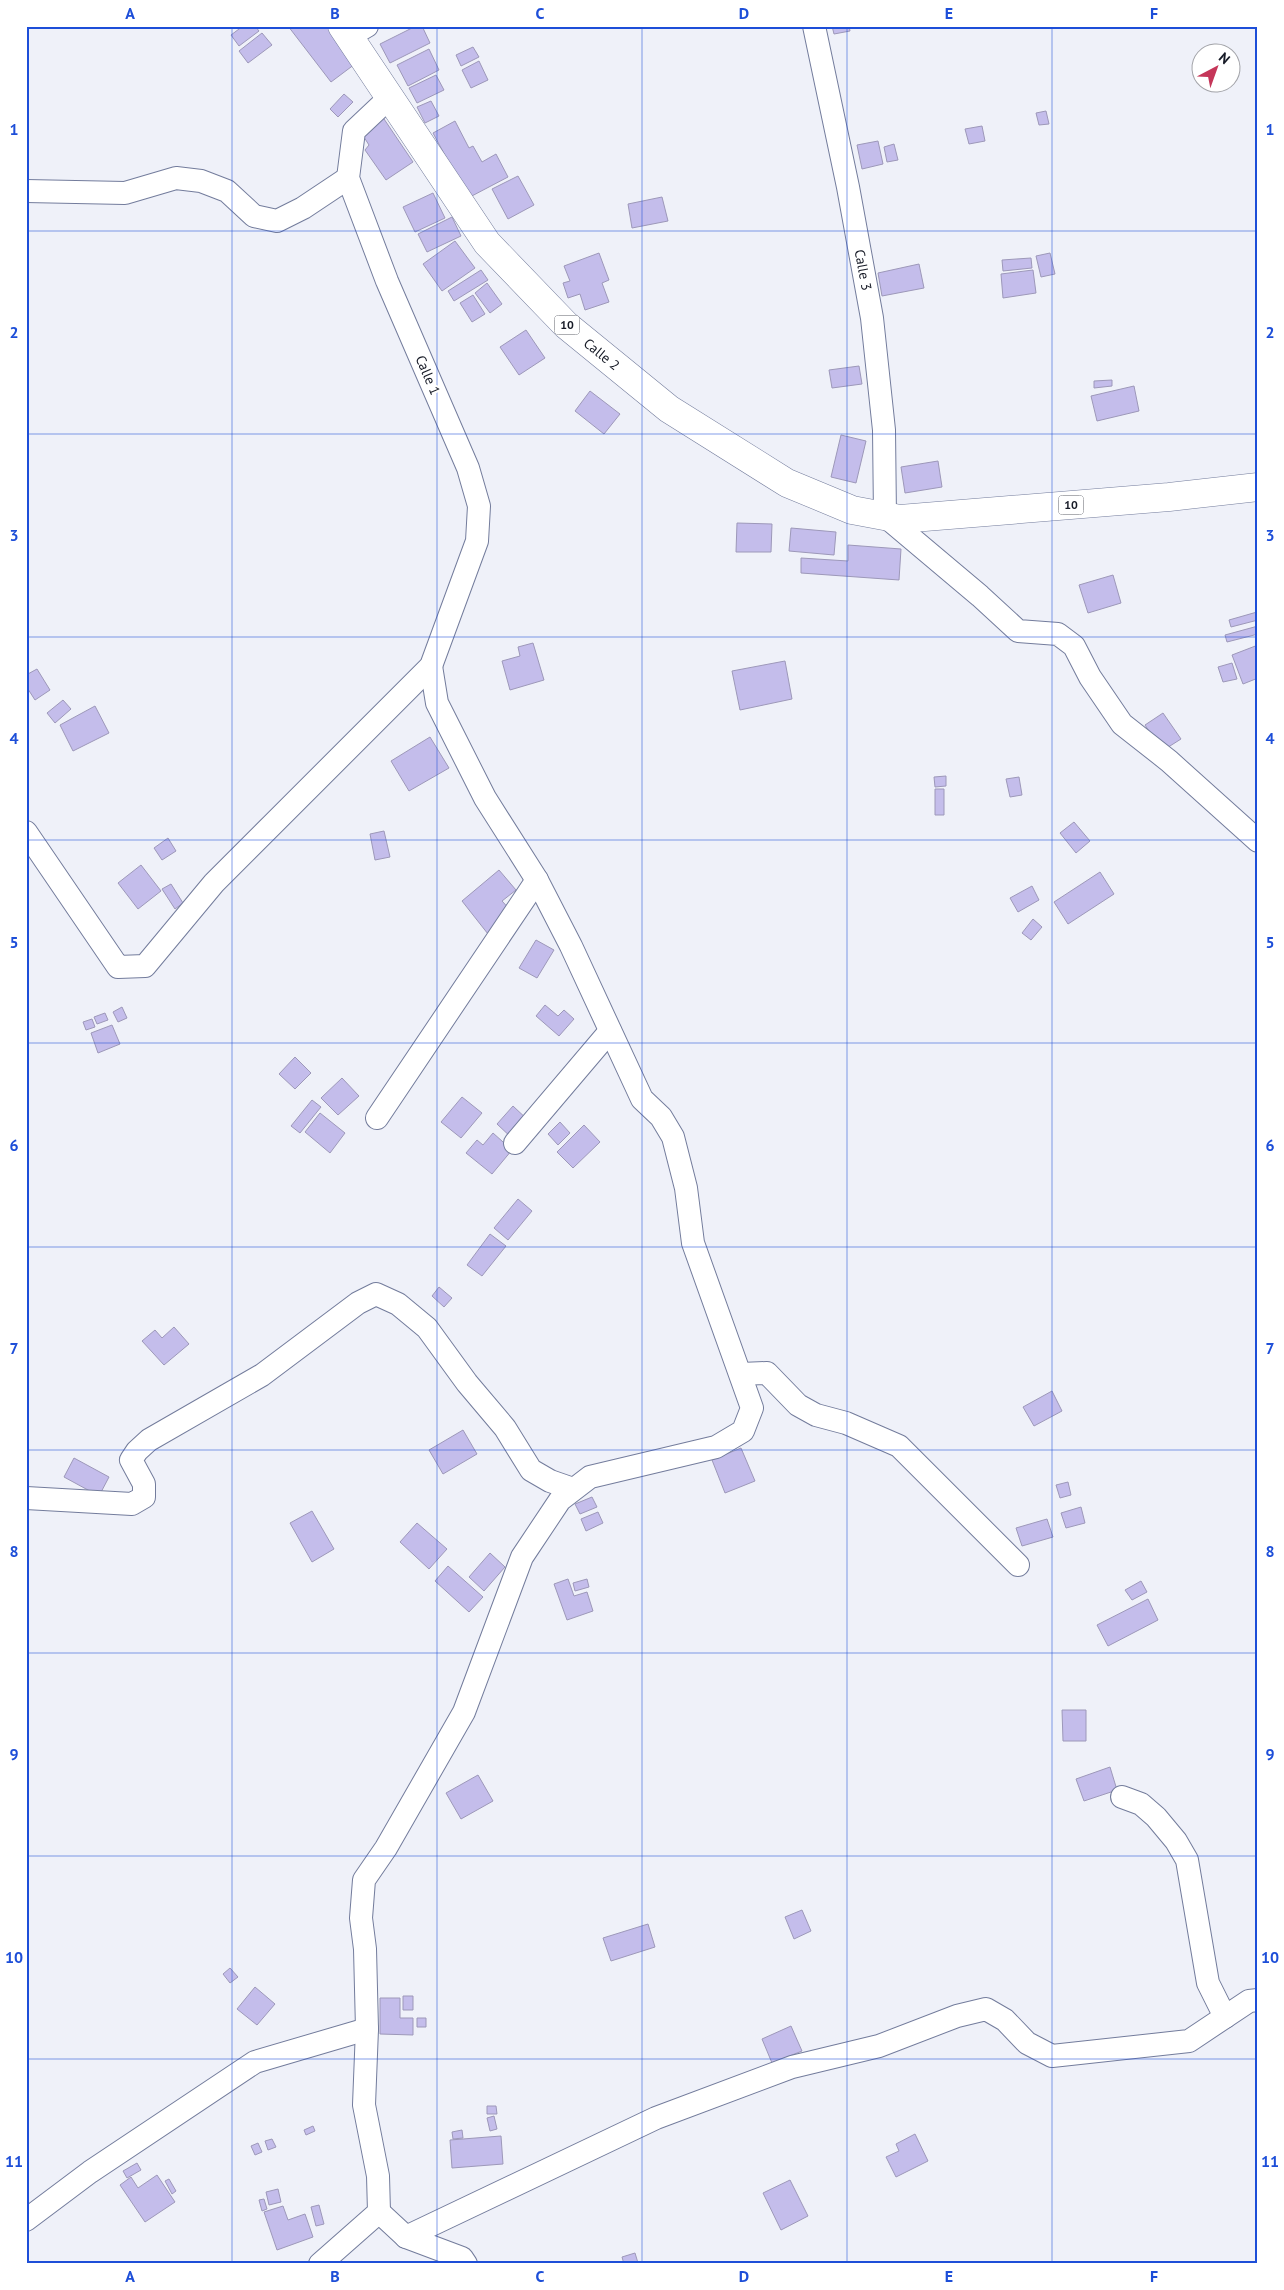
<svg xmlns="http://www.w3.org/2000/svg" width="1284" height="2290" viewBox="0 0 1284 2290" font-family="'PT Sans',sans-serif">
<rect width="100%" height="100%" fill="#eff1f9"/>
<path fill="#c4bdeb" stroke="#9d98b9" d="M243 26H255L259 31 239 46 231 35Z
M288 26H326L355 64 331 82Z
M416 26H422L430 43 390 63 380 44Z
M832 26H849L850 31 834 34Z
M262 33 272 45 248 63 239 51Z
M473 47 479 57 461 66 456 55Z
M429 49 439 70 408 86 397 65Z
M479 61 488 80 471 88 462 70Z
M436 75 444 90 417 103 409 88Z
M344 94 353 102 338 117 330 109Z
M431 101 439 116 425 123 417 107Z
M1046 111 1049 124 1039 125 1036 113Z
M382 116 413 162 386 180 365 150 369 145 360 131Z
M455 121 469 148 473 146 482 162 496 154 508 177 468 198 433 133Z
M982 126 985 141 969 144 965 129Z
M878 141 883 164 862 169 857 145Z
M894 144 898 160 887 162 884 147Z
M518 176 534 205 508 219 492 189Z
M433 193 445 218 415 232 403 207Z
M662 197 668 221 632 228 628 204Z
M452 217 461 236 427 252 418 234Z
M455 241 475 268 442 291 423 264Z
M599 253 609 280 602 283 609 302 585 310 580 294 568 298 563 283 570 281 564 266Z
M1050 253 1055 274 1041 277 1036 256Z
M1031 258 1032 268 1003 271 1002 260Z
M919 264 924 288 882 296 878 273Z
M481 270 488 280 454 301 448 291Z
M1033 270 1036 293 1003 298 1001 274Z
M487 283 502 304 490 313 475 293Z
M473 295 485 314 472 322 460 303Z
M526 330 545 358 519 375 500 347Z
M859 366 862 384 832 388 829 370Z
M1112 380V386L1094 388V381Z
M1134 386 1139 411 1097 421 1091 396Z
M590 391 620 414 604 434 575 411Z
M841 435 866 441 856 483 831 477Z
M938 461 942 487 905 493 901 467Z
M737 523 772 524 771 552H736Z
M791 528 836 532 834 555 789 551Z
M848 545 901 549 899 580 801 573V558L848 561Z
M1113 575 1121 603 1088 613 1079 585Z
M1257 612 1258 620 1231 627 1229 620Z
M1258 626V634L1227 642 1225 635Z
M533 643 544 680 510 690 502 661 520 656 518 647Z
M1258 645V678L1243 684 1232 655Z
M785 661 792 699 740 710 732 671Z
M1232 663 1237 679 1223 682 1218 667Z
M37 669 50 690 35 700 26 686V675Z
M63 700 71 709 55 723 47 713Z
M95 706 109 733 73 751 60 725Z
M1163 713 1181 739 1162 751 1145 725Z
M430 737 449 768 409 791 391 761Z
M946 776V786L935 787 934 777Z
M1019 777 1022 795 1010 797 1006 779Z
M935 789H944V815H935Z
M1074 822 1090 841 1076 853 1060 833Z
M384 831 390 857 375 860 370 834Z
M168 838 176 851 162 860 154 848Z
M141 865 161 891 138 909 118 883Z
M499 870 516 890 502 901 513 913 488 934 462 901Z
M1100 872 1114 894 1068 924 1054 902Z
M171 884 183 903 175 909 162 889Z
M1032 886 1039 900 1018 912 1010 898Z
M1033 919 1042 927 1031 940 1022 933Z
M536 940 554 950 537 978 519 968Z
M545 1005 558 1016 564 1010 574 1019 559 1036 536 1016Z
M122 1007 127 1018 118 1022 113 1012Z
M105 1013 108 1020 97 1024 94 1017Z
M92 1019 95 1027 86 1030 83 1022Z
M112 1025 120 1044 98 1053 91 1033Z
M295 1057 311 1073 295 1089 279 1074Z
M342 1078 359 1096 338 1115 321 1098Z
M462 1097 482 1113 461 1138 441 1122Z
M312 1100 321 1107 300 1133 291 1126Z
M513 1106 530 1122 514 1140 497 1124Z
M320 1113 345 1133 330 1153 305 1132Z
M560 1122 570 1133 558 1145 548 1134Z
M584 1125 600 1142 573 1168 557 1152Z
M493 1133 512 1150 492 1174 466 1153 477 1140 483 1145Z
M518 1199 532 1211 508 1240 494 1228Z
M490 1234 506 1246 482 1276 467 1265Z
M439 1287 452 1298 444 1307 432 1296Z
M174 1327 189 1344 164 1365 142 1341 155 1330 162 1338Z
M1052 1391 1062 1411 1034 1426 1023 1407Z
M463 1430 477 1454 443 1474 429 1450Z
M741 1448 755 1481 725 1493 712 1460Z
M74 1458 109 1477 99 1496 64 1477Z
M1068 1482 1071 1495 1060 1498 1056 1485Z
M592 1497 597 1507 580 1514 575 1504Z
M1081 1507 1085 1523 1066 1528 1061 1513Z
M312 1511 334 1549 312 1562 290 1523Z
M598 1512 603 1523 586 1531 581 1519Z
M1047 1519 1053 1537 1022 1546 1016 1528Z
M417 1523 447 1549 429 1569 400 1542Z
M490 1553 505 1567 484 1591 469 1577Z
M448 1566 483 1597 469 1612 435 1581Z
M568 1579 574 1596 587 1592 593 1611 567 1620 554 1584Z
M587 1579 589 1587 575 1591 573 1583Z
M1141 1581 1147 1592 1132 1600 1125 1590Z
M1148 1599 1158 1620 1108 1646 1097 1625Z
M1062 1710H1086V1741H1063Z
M1110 1767 1117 1790 1084 1801 1076 1779Z
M478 1775 493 1801 461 1819 446 1793Z
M802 1910 811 1931 794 1939 785 1917Z
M648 1924 655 1947 611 1961 603 1938Z
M230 1968 238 1977 230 1983 223 1974Z
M255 1987 275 2004 257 2025 237 2009Z
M403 1996H413V2010H403Z
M380 1998H400V2018H413V2035L380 2034Z
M417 2018H426V2027H417Z
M791 2026 802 2051 772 2063 762 2039Z
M487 2106H496L497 2114H487Z
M494 2116 497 2129 490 2131 487 2118Z
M313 2126 315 2131 306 2135 304 2130Z
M462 2130 463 2138 453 2139 452 2132Z
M915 2134 928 2161 896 2177 886 2157 899 2151 896 2144Z
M501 2136 503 2164 452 2168 450 2140Z
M272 2139 276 2147 268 2150 265 2141Z
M258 2143 262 2152 255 2155 251 2146Z
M137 2163 141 2170 127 2178 123 2171Z
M157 2175 175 2202 145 2222 120 2185 131 2177 138 2188Z
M169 2179 176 2191 172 2194 165 2181Z
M790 2180 808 2216 781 2230 763 2193Z
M278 2189 281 2202 269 2205 266 2192Z
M264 2199 267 2209 262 2211 259 2200Z
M319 2205 324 2224 316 2226 311 2207Z
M283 2206 288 2220 305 2214 313 2237 277 2250 264 2212Z
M635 2253 638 2263 624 2264 622 2257Z"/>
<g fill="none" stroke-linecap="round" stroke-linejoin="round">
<g stroke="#737c9c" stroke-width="24">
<g id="minor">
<path id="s1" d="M814 26 848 187 872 318 884 430 885 516 980 596 1018 631 1058 634 1074 646 1090 677 1122 724 1169 761 1258 841"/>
<path d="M350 36 367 26"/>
<path d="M26 191 125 193 176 178 201 181 227 191 254 216 277 221 303 208 348 178"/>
<path d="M26 832 118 967 145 966 214 883 431 666 477 541 479 506 468 468 387 281 348 178 354 131 389 98"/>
<path d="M377 1118 537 880"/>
<path d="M515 1143 610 1031"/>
<path d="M741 1374 767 1373 798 1405 816 1415 846 1423 899 1446 1018 1565"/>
<path d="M26 1498 132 1504 144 1497V1484L131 1460 137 1451 149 1440 262 1375 358 1303 376 1294 398 1304 427 1328 467 1383 505 1428 531 1470 550 1481 573 1489"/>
<path d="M1122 1797 1141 1804 1156 1817 1176 1841 1187 1860 1208 1983 1225 2017"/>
<path d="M379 2212 406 2237 462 2258 466 2264"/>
<path d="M26 2220 90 2172 255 2062 367 2029"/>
<path d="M406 2237 656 2118 792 2067 879 2046 957 2016 986 2009 1005 2020 1027 2043 1052 2056 1189 2041 1249 2001 1258 2000"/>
<path d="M320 2264 379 2212 378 2176 364 2105 367 2029 365 1949 361 1918 364 1880 386 1848 464 1712 522 1557 560 1500 590 1477 716 1447 743 1431 752 1408 693 1243 686 1188 673 1137 661 1117 642 1099 571 946 537 880 485 798 437 703 431 666"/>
</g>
</g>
<g stroke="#737c9c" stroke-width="29">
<g id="major">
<path id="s2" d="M342 26 487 243 566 325 669 409 787 483 852 510 900 519 1169 497 1258 487"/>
</g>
</g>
<use href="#minor" stroke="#fff" stroke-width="22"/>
<use href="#major" stroke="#fff" stroke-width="28"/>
</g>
<path fill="none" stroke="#1d4ed8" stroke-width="1" stroke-opacity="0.55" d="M232 26V2264M437 26V2264M642 26V2264M847 26V2264M1052 26V2264M26 231H1258M26 434H1258M26 637H1258M26 840H1258M26 1043H1258M26 1247H1258M26 1450H1258M26 1653H1258M26 1856H1258M26 2059H1258"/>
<g text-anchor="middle" stroke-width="4" stroke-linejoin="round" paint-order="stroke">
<g fill="#fff" stroke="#5c5f67" stroke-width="1">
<rect x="554.5" y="315.5" width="25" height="19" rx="4"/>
<rect x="1058.5" y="495.5" width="25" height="19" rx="4"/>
</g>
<g font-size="12" font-weight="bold" fill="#161a26">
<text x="567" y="329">10</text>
<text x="1071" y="509">10</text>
</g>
<g font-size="14" fill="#161a26" stroke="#fff">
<text dy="5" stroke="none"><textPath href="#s1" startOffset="249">Calle 3</textPath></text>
<text dy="5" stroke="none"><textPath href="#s2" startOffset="421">Calle 2</textPath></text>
<text transform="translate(428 375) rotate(67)" y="5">Calle 1</text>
</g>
</g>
<rect width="1284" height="2290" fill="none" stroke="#ffffff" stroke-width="55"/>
<g transform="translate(1216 68) rotate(41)"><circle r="24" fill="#ffffff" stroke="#a2a3a8"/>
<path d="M0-4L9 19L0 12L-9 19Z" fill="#c53659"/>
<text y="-8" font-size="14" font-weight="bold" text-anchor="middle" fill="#161a26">N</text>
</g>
<rect x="28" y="28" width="1228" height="2234" fill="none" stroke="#1d4ed8" stroke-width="2"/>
<g font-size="16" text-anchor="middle" font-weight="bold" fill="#1d4ed8">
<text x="130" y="19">A</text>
<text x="335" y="19">B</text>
<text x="540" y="19">C</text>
<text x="744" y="19">D</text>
<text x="949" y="19">E</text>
<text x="1154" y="19">F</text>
<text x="14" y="135">1</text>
<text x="1270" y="135">1</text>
<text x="14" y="338">2</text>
<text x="1270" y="338">2</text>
<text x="14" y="541">3</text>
<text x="1270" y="541">3</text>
<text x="14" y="744">4</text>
<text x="1270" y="744">4</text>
<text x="14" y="948">5</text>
<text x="1270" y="948">5</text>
<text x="14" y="1151">6</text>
<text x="1270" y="1151">6</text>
<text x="14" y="1354">7</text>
<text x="1270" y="1354">7</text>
<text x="14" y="1557">8</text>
<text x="1270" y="1557">8</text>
<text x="14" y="1760">9</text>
<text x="1270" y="1760">9</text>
<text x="14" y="1963">10</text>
<text x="1270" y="1963">10</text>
<text x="14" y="2167">11</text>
<text x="1270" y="2167">11</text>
<text x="130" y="2282">A</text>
<text x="335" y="2282">B</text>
<text x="540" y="2282">C</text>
<text x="744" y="2282">D</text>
<text x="949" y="2282">E</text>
<text x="1154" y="2282">F</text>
</g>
</svg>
